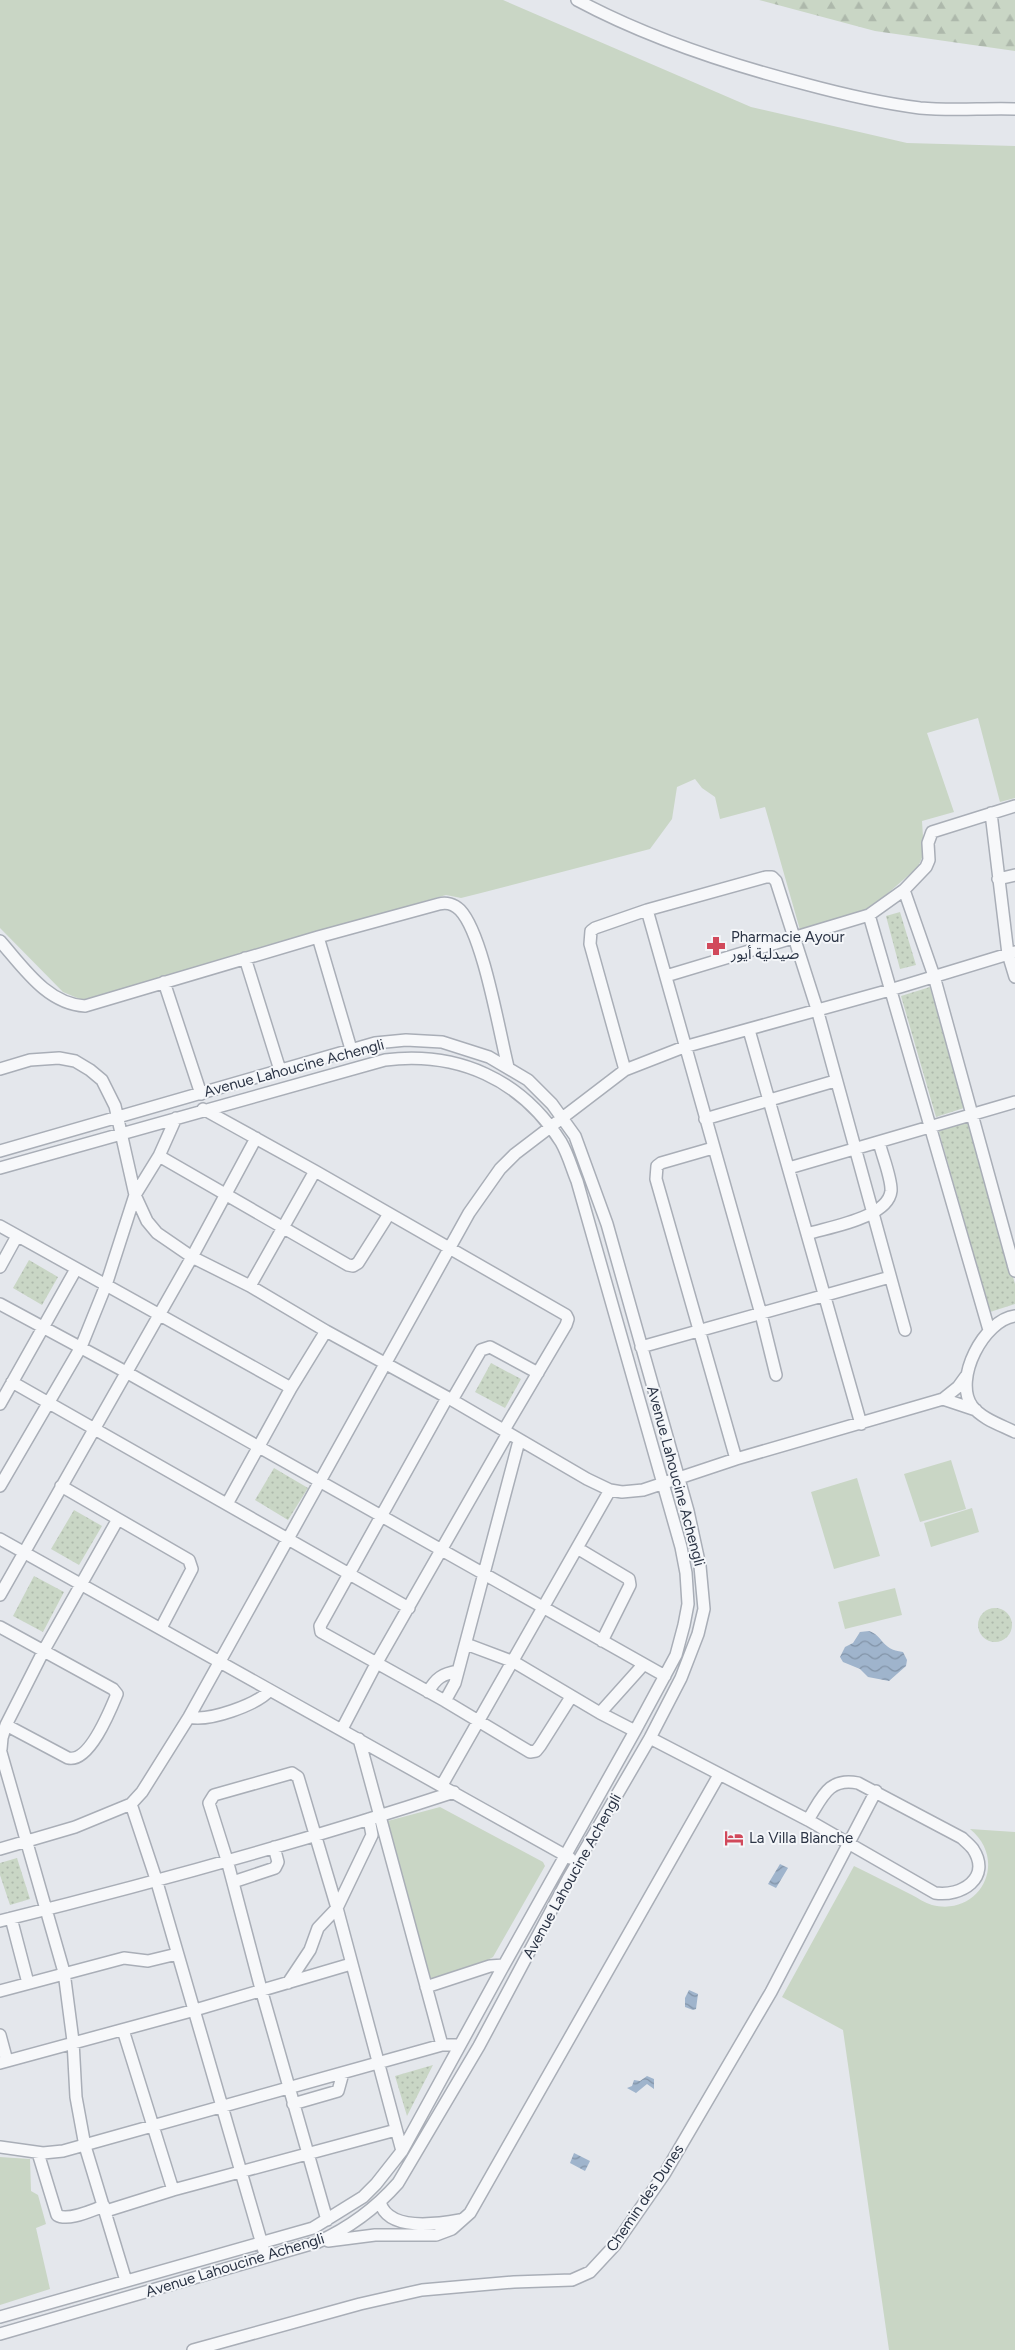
<svg xmlns="http://www.w3.org/2000/svg" width="1015" height="2350" viewBox="0 0 1015 2350" font-family="Figtree,'Noto Sans Arabic',sans-serif">
<defs>
<pattern id="forest-firs" width="22" height="20" patternUnits="userSpaceOnUse" patternTransform="scale(1.25)"><rect width="22" height="20" fill="#c9d6c5"/><path d="M5 1l3.5 6h-7zM16 11l3.5 6h-7z" fill="#adb8ab"/></pattern>
<pattern id="park-dots" width="8" height="8" patternUnits="userSpaceOnUse" patternTransform="scale(1.25)"><rect width="8" height="8" fill="#c9d6c5"/><path d="M2 2h.1M6 6h.1" fill="none" stroke="#adb8ab" stroke-width="1.8" stroke-linecap="round"/></pattern>
<pattern id="water-waves" width="16" height="10" patternUnits="userSpaceOnUse" patternTransform="scale(1.25)"><rect width="16" height="10" fill="#9fb4cc"/><path d="M0 5q4-4 8 0t8 0" fill="none" stroke="#8293a7"/></pattern>
</defs>
<rect width="100%" height="100%" fill="#e4e7ec"/>
<path fill="#c9d6c5" d="M0 0H503L751 107 907 143 1015 146V798L1000 802 978 718 927 733 954 812 922 821 924 853 918 867 864 914 800 930 765 807 720 819 715 797 702 788 695 779 677 787 672 819 650 849 481 893 461 898 446 895 82 1000 63 992 0 928Z
M951 1460 966 1509 920 1522 904 1474Z
M857 1478 880 1556 834 1569 811 1492Z
M972 1508 979 1532 931 1547 924 1523Z
M895 1588 902 1615 845 1629 838 1602Z
M440 1807 543 1862 545 1866 493 1957 473 1968 429 1979 384 1822Z
M970 1829 1015 1832V2350H889L843 2030 782 1997 854 1866C873 1875 892 1885 912 1895 918 1898 925 1903 932 1905 980 1917 1009 1861 970 1829Z
M0 2157 30 2159 31 2191 38 2195 46 2224 36 2228 50 2289 0 2305Z"/>
<path fill="url(#forest-firs)" d="M759 0H1015V51L875 31Z"/>
<path fill="url(#park-dots)" d="M900 912 916 965 900 969 886 916Z
M930 987 964 1108 936 1117 901 996Z
M968 1119 1015 1284V1304L990 1312 938 1128Z
M29 1260 58 1277 42 1305 13 1288Z
M491 1363 521 1379 505 1408 475 1392Z
M274 1468 308 1488 288 1520 255 1500Z
M74 1510 102 1526 79 1565 51 1549Z
M34 1576 64 1592 43 1632 13 1616Z
M978 1625a17 17 0 1 1 34 0a17 17 0 1 1-34 0Z
M17 1858 30 1899 10 1905 0 1875V1863Z
M433 2065 407 2116 395 2076Z"/>
<path fill="url(#water-waves)" d="M869 1631C884 1636 880 1649 903 1652L907 1660 906 1666 889 1681 868 1677 860 1669 843 1662 840 1657 845 1647 853 1643 860 1632Z
M780 1864 788 1868 776 1888 768 1884Z
M689 1990 698 1994 696 2009 693 2010 685 2007V1998Z
M647 2076 654 2079V2089L647 2084 636 2093 627 2088 632 2086 634 2080 640 2081Z
M574 2153 590 2161 585 2171 570 2163Z"/>
<g fill="none" stroke-linecap="round" stroke-linejoin="round">
<g stroke="#a9aeb7" stroke-width="14">
<path id="minor" d="M577 0C648 38 727 64 805 84 842 94 881 103 920 108 951 111 984 108 1015 109
M991 813 1008 954 1015 977
M998 879 1015 875
M904 890 934 976 1015 1271
M647 910 761 1314 776 1375
M869 915 989 1330
M318 937 351 1049
M0 941C23 967 47 1004 85 1006L318 937 439 904C446 902 454 904 460 910 483 934 499 1031 508 1067
M245 958 280 1070
M666 976 869 915 904 890 926 867 929 860 928 843 932 832 1015 806
M164 982 201 1094
M749 1030 861 1424
M0 1069 30 1060 59 1058 75 1061 90 1070 102 1080 115 1106 135 1195 147 1221 157 1233 192 1257 250 1286 326 1331 452 1400 587 1479 610 1490 622 1492 643 1490 736 1459 943 1399 958 1387 966 1376
M625 1070 590 944 591 931 595 928 647 910 766 877H772L776 881 817 1009 905 1330
M203 1109 315 1171 566 1315 568 1319 566 1325 504 1430
M705 1119 835 1081
M713 1148 661 1163 657 1166 656 1179 736 1459
M0 1151 375 1043 406 1040 442 1042 489 1057 528 1080 552 1104 575 1136 607 1224 688 1511 700 1566 704 1609 698 1634 681 1678 650 1738 568 1879 479 2046 398 2183C375 2209 349 2228 318 2242L0 2334
M159 1156 348 1265 353 1266 358 1263 389 1214
M0 1168 385 1060C458 1051 521 1079 561 1142 568 1154 572 1169 577 1181L681 1547 686 1573 688 1604 684 1625 676 1655 635 1731 504 1965 402 2151 376 2184 363 2197 313 2228 0 2317
M789 1168 1015 1102
M0 1226 291 1388 326 1331
M807 1234C829 1227 888 1218 891 1191 892 1179 882 1155 879 1142
M0 1267 17 1236
M250 1286 315 1171
M0 1304 126 1372 665 1676
M1015 1316C984 1320 953 1379 972 1406 982 1419 1001 1425 1015 1432
M641 1347 890 1277
M12 1382 409 1608
M447 1398 320 1626 321 1632 445 1701 530 1752 536 1751 540 1746 571 1697
M943 1399 976 1410
M452 1400 481 1350 490 1347 538 1373
M0 1404 76 1269
M0 1486 81 1347 106 1285 135 1195 159 1156 176 1118
M227 1504 291 1388
M118 1519 189 1560 192 1569 161 1628
M0 1539 570 1858
M577 1548 629 1579 630 1585 602 1641
M0 1595 192 1257 256 1138
M0 1627 113 1689 117 1694C110 1711 89 1763 68 1758L6 1725
M466 1644 514 1662 600 1713
M428 1692C436 1678 442 1674 458 1671
M445 1701 455 1683 519 1441
M189 1717C208 1722 257 1705 270 1690
M342 1729 376 1664 508 1433
M635 1731 600 1713 643 1665
M650 1738 808 1820 935 1893C961 1897 992 1878 973 1849 970 1845 965 1841 962 1838L858 1783C828 1777 822 1798 808 1820
M359 1739 442 2045
M0 1749 64 1972 73 2041 76 2097 85 2146 126 2281
M1 1749 2 1738 6 1725 44 1650 118 1519 61 1486
M442 1785 610 1490
M131 1804 156 1879 264 2251
M0 1849 75 1827 131 1804 142 1792 189 1717 469 1213 500 1169 515 1154 625 1070 684 1047 890 990 1015 952
M233 1882 275 1868 278 1862 274 1847
M11 1918 28 1983
M0 1921C153 1883 305 1841 454 1792
M288 1983 310 1950 318 1928 337 1908 372 1835 369 1819
M426 1987 490 1966 504 1965
M0 1991 124 1958 148 1961 177 1954
M123 2030 173 2190
M0 2035 7 2061
M0 2063 195 2010 351 1964
M293 2104 338 2091 343 2073
M0 2147 43 2153 63 2151 442 2045H460
M38 2153 57 2215C68 2222 92 2210 104 2206
M380 2202C388 2232 438 2224 460 2220
M106 2211 173 2190 396 2130
M327 2220 261 1989 227 1860 209 1803 214 1795 292 1773 298 1777 337 1908 402 2151
M328 2241 375 2235H436L452 2229 470 2213 719 1775
M193 2350 360 2304 422 2290 514 2282 572 2280 590 2272 615 2245 665 2173 771 1992 876 1791"/>
</g>
<use href="#minor" stroke="#f7f8fa" stroke-width="11"/>
</g>
<defs>
<g id="pharmacy-bare" transform="scale(1.5)"><path d="M-2-6h4v4h4v4h-4v4h-4v-4h-4v-4h4Z" fill="#d1495b" stroke="#f4f6f9" stroke-width="2.5" paint-order="stroke"/></g>
<g id="hotel-bare" transform="scale(1.5)"><path d="M-6-4.5h1.5V1H6V5H4.5V3h-9V5H-6ZM-4 0a1.8 1.8 0 1 1 3.6 0ZM.5 0V-2.5h3Q6-2.5 6 0Z" fill="#d1495b" stroke="#f4f6f9" stroke-width="2.5" paint-order="stroke"/></g>
</defs>
<g fill-rule="evenodd">
<use href="#pharmacy-bare" x="716" y="946"/>
<use href="#hotel-bare" x="734" y="1838"/>
</g>
<g text-anchor="middle" stroke-width="4" stroke-linejoin="round" paint-order="stroke">
<g font-size="15" fill="#2b3445" stroke="#f4f6f9" text-anchor="start">
<text x="731" y="942">Pharmacie Ayour<tspan x="731" dy="17">صيدلية أيور</tspan></text>
<text x="749" y="1843">La Villa Blanche</text>
</g>
<g font-size="15" fill="#2b3445" stroke="#f4f6f9">
<text transform="translate(294 1068) rotate(-15)" y="5">Avenue Lahoucine Achengli</text>
<text transform="translate(676 1476) rotate(75)" y="5">Avenue Lahoucine Achengli</text>
<text transform="translate(572 1876) rotate(-61)" y="5">Avenue Lahoucine Achengli</text>
<text transform="translate(645 2198) rotate(-56)" y="5">Chemin des Dunes</text>
<text transform="translate(235 2265) rotate(-17)" y="5">Avenue Lahoucine Achengli</text>
</g>
</g>
</svg>
